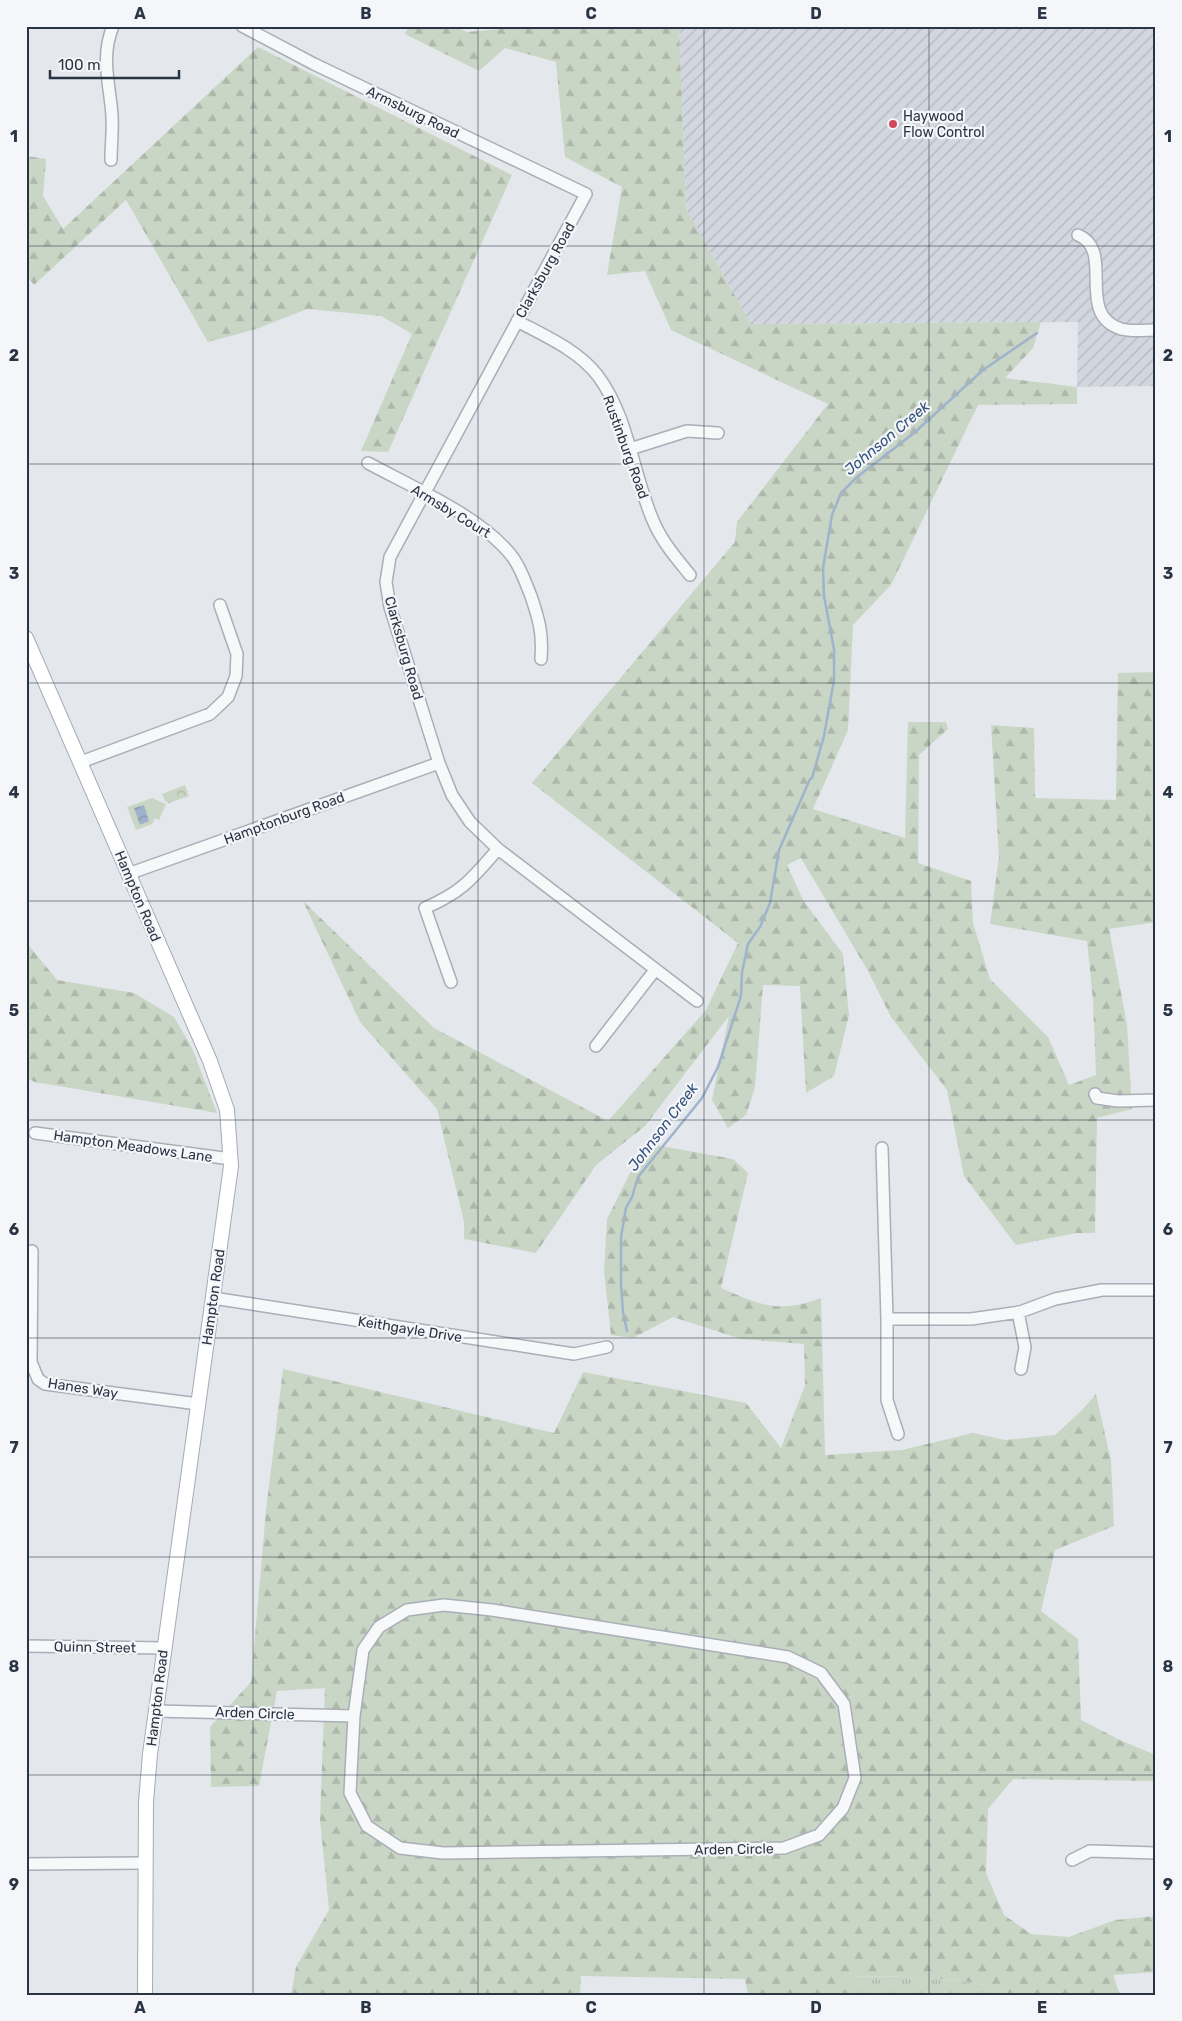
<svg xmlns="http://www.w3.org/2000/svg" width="1182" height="2021" viewBox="0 0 1182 2021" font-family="Rubik,sans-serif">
<defs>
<pattern id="industrial-furrows" width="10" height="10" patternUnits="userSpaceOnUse" patternTransform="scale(1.25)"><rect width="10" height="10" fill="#d2d6de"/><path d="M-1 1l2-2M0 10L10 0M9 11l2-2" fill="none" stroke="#b4b8c0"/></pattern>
<pattern id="grass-tufts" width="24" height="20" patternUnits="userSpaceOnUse" patternTransform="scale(1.25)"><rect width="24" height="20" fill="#c9d6c5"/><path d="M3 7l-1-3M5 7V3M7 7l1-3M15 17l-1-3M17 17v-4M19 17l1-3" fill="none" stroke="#adb8ab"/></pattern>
<pattern id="forest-firs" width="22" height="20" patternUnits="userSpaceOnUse" patternTransform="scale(1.25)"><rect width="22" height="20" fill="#c9d6c5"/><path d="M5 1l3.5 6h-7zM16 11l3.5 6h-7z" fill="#adb8ab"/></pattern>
<pattern id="park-crowns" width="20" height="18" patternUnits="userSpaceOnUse" patternTransform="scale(1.25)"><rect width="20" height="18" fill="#c9d6c5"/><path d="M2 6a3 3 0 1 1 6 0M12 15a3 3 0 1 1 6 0" fill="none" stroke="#adb8ab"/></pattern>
<pattern id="water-waves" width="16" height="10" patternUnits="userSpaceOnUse" patternTransform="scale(1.25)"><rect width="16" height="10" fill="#9fb4cc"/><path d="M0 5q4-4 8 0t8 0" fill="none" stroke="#8293a7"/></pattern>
</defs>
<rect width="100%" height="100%" fill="#e4e7ec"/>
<path fill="url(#industrial-furrows)" d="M679 26H1156V386L1077 387 1078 322 751 324 686 209Z"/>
<path fill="url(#grass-tufts)" d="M851 1976C892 1977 978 1975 1012 1995H847Z"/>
<path fill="url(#forest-firs)" d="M409 26H454L467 32 501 29 508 26H679L686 209 751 324 1041 322 1033 348 1005 378 1077 387V404L978 405 891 585 853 625 848 730 813 809 905 838 908 722H946L948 729 919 755 918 863 971 881 973 923 990 979 1048 1037 1069 1085 1096 1075 1093 1000 1087 941 990 924 999 857 991 725 1034 728 1035 798 1116 800 1118 673 1156 672V922L1109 929 1127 1025 1132 1109 1097 1118 1095 1233H1076L1016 1245 964 1176 947 1090 891 1017 868 971 801 858 787 865 803 900 843 954 849 1015 834 1076 806 1093 800 986 763 985 755 1087 746 1115 728 1128 712 1100 729 1016 645 1126 596 1165 536 1253 464 1239V1222L437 1109 360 1022 303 901 434 1028 608 1121 706 1010 738 943 532 783 735 542 737 522 828 404 671 330 645 271 607 275 622 187 565 157 556 62 505 48 479 71 405 34Z
M258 47 512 175 388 452 361 451 412 334 381 316 307 309 256 329 208 342 126 200 34 285 26 275V156L46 159 43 196 63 229Z
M26 942 57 980 134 993 174 1017 192 1048 217 1113 35 1082 26 1078Z
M645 1143 733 1159 748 1173 721 1288C760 1305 780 1314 821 1298L825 1455 902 1450 973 1433 1005 1440 1055 1435 1083 1409 1096 1394 1111 1461 1114 1526 1055 1550 1041 1611 1078 1639 1081 1720 1122 1741 1156 1755V1781L1013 1779 988 1809 986 1873 1004 1915 1031 1934 1069 1937 1115 1920 1156 1916V1972L1113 1975 1120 1995H1012C978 1975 893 1977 852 1976L847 1995H748L745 1979 581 1976 580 1995H291L296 1967 329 1910 320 1819 325 1688 277 1691 259 1786 211 1787 210 1727 251 1682 266 1511 283 1369 554 1433 583 1372 746 1403 781 1448 805 1385 804 1344 741 1339 673 1317 633 1338 611 1335 604 1271 607 1219Z"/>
<path fill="url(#park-crowns)" d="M185 785 189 796 169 803 165 801 162 794Z"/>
<path fill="#c9d6c5" d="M152 798 166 804 159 820 155 818 152 824 136 830 127 807Z"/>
<path fill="url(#water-waves)" d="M144 805 149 821 140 825 134 808Z"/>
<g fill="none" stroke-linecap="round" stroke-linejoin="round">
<path stroke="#9fb4cc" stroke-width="2.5" d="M627 1331 623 1312 621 1284V1237L626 1208 632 1197 638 1177 702 1098 718 1067 741 996 742 972 748 944 760 927 770 903 779 850 810 779 812 778 824 736 834 680V649L824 596 823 568 832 515 841 493 857 477 914 433 983 370 1037 333"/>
<g stroke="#a9aeb7" stroke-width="14">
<path id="minor" d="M242 26 314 64 586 194 390 557 386 582 390 607 439 763 452 795 470 822 498 849 697 1001
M111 160C111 145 113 130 112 116 110 84 100 58 113 26
M1078 235C1116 250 1074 314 1121 329 1132 332 1145 330 1156 330
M517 321C545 336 578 350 598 376 630 419 633 478 655 525 664 544 677 559 690 575
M630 449 687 431 718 433
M368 463C412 487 480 516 511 555 521 567 525 582 531 596 539 620 543 633 541 659
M81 762 210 714 228 697 236 676 237 654 220 605
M128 874 439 763
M451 982 425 908C462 892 472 879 498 849
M596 1046 655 970
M1095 1094 1097 1098 1118 1101 1156 1100
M35 1133 231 1159
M882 1148 887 1319H971L1020 1312 1055 1299 1102 1290H1156
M32 1251 31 1362 38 1379 45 1384 198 1404
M213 1298 574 1354 607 1347
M1018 1312 1025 1347 1021 1369
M887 1319V1400L898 1434
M444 1605 492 1610 788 1657 821 1673 844 1704 855 1778 843 1808 819 1835 784 1848 443 1853 400 1848 367 1826 350 1793 354 1716 363 1650 379 1627 407 1610Z
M26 1646 164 1648
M156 1711 354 1716
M1072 1860 1090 1851 1156 1853
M26 1864 145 1863"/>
</g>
<g stroke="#a3abb8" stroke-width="16">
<path id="major" d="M26 638 210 1061 227 1110 231 1166 150 1754 146 1802 145 1995"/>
</g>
<use href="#minor" stroke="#f7f8fa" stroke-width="11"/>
<use href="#major" stroke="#fff" stroke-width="14"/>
</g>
<path fill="none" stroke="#2b3445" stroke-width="1" stroke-opacity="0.55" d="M253 26V1995M478 26V1995M704 26V1995M929 26V1995M26 246H1156M26 464H1156M26 683H1156M26 901H1156M26 1120H1156M26 1338H1156M26 1557H1156M26 1775H1156"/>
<circle fill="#d1495b" stroke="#f4f6f9" stroke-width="2" cx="893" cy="124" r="5"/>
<g text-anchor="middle" stroke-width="4.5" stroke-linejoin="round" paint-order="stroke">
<g font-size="14" fill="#2b3445" stroke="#f4f6f9">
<text transform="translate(413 112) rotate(26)" y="5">Armsburg Road</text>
<text transform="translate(545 270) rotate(-61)" y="5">Clarksburg Road</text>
<text transform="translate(626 447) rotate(70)" y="5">Rustinburg Road</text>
<text transform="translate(451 511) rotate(31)" y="5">Armsby Court</text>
<text transform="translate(404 648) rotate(74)" y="5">Clarksburg Road</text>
<text transform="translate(284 818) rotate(-20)" y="5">Hamptonburg Road</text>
<text transform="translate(138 896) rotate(67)" y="5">Hampton Road</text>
<text transform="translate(133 1146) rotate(8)" y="5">Hampton Meadows Lane</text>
<text transform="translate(213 1297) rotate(-82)" y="5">Hampton Road</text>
<text transform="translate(410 1329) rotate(9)" y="5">Keithgayle Drive</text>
<text transform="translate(83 1388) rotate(9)" y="5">Hanes Way</text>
<text transform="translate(95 1647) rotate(1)" y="5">Quinn Street</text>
<text transform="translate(157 1698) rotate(-83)" y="5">Hampton Road</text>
<text transform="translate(255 1713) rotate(2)" y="5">Arden Circle</text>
<text transform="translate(734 1849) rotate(-1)" y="5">Arden Circle</text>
</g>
<g font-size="14" fill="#2b3445" stroke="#f4f6f9" text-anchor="start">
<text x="903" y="121">Haywood<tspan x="903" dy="16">Flow Control</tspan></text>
</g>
<g font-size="15" font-style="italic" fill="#34527a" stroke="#f4f6f9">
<text transform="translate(887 438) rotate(-40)" y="5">Johnson Creek</text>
<text transform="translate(663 1127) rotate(-53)" y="5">Johnson Creek</text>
</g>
</g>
<rect width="1182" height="2021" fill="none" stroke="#f4f6f9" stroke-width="55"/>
<path d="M50 70v8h129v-8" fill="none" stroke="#2b3445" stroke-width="2.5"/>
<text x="58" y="70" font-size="15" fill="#2b3445" stroke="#f4f6f9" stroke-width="4" paint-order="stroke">100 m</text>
<rect x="28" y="28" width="1126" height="1966" fill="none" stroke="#2b3445" stroke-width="2"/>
<g font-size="16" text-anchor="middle" font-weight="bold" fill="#2b3445">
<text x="140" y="19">A</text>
<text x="366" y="19">B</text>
<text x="591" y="19">C</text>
<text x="816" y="19">D</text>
<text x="1042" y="19">E</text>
<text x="14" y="142">1</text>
<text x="1168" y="142">1</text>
<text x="14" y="361">2</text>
<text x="1168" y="361">2</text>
<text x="14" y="579">3</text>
<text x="1168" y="579">3</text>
<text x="14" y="798">4</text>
<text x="1168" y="798">4</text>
<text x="14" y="1016">5</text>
<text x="1168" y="1016">5</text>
<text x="14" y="1235">6</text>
<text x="1168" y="1235">6</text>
<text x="14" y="1453">7</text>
<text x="1168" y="1453">7</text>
<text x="14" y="1672">8</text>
<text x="1168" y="1672">8</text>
<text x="14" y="1890">9</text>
<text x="1168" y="1890">9</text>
<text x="140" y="2013">A</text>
<text x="366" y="2013">B</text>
<text x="591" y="2013">C</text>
<text x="816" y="2013">D</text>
<text x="1042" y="2013">E</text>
</g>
</svg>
